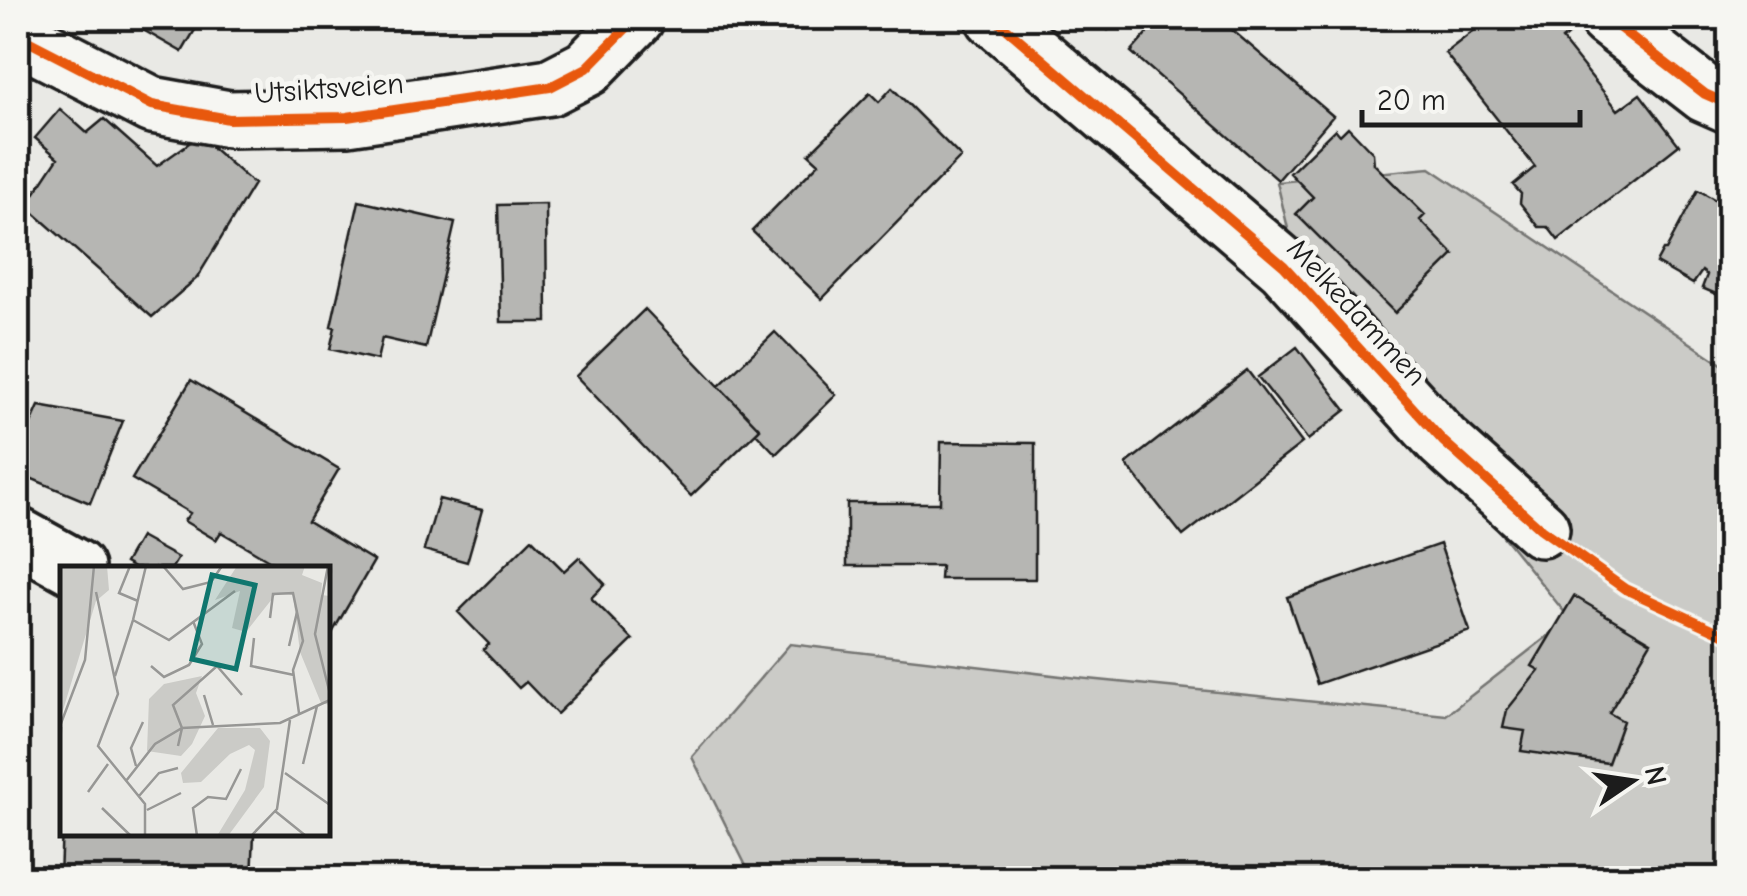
<svg xmlns="http://www.w3.org/2000/svg" width="1747" height="896" viewBox="0 0 1747 896" font-family="'Comic Neue',sans-serif">
<rect width="100%" height="100%" fill="#e9e9e5"/>
<filter id="ink" filterUnits="userSpaceOnUse"><feTurbulence type="fractalNoise" baseFrequency=".01" numOctaves="2"/><feDisplacementMap in="SourceGraphic" scale="20" xChannelSelector="R" yChannelSelector="G"/><feConvolveMatrix kernelMatrix="1 2 1 2 8 2 1 2 1" color-interpolation-filters="sRGB"/></filter>
<g filter="url(#ink)">
<path fill="#cbcbc7" stroke="#747472" stroke-width="2.5" d="M1430 168 1729 369V878H752L692 757 790 644 1078 678 1446 715 1570 619 1302 288 1277 182Z"/>
<path fill="#b6b6b3" stroke="#1c1c1c" stroke-width="2.5" d="M122 18H202L182 52Z
M1095 18H1121L1108 30Z
M1161 18H1218L1333 116 1278 180 1131 52Z
M1490 18H1557L1569 34 1562 40 1618 110 1640 94 1679 145 1558 240 1548 227H1539L1520 203 1521 194 1513 185 1535 167 1445 53Z
M892 88 961 157 822 299 752 231 819 163 809 154 870 93 879 102Z
M60 109 87 133 104 119 157 166 199 136 254 184 197 278 152 317 26 206 58 158 35 138Z
M1348 127 1373 153 1374 164 1425 215 1420 220 1454 255 1395 313 1296 214 1313 197 1290 173 1335 129 1340 135Z
M1698 190 1730 208V218L1721 235 1730 240V272L1725 284 1730 286V300L1702 288 1707 275 1702 271 1693 284 1656 263 1663 250H1666Z
M359 201 455 223 426 348 382 338 377 360 330 349 335 327 331 326Z
M546 204 547 322H501L498 205Z
M645 309 760 429 691 496 576 376Z
M775 332 836 395 776 454 756 433 760 429 719 386Z
M1297 347 1346 410 1308 440 1258 377Z
M1247 370 1302 443 1183 536 1126 464Z
M191 380 339 469 308 521 374 561 328 640V568H270L274 563 221 532 216 540 184 521 190 513 132 479Z
M39 406 123 421 90 503 18 473V453Z
M941 442 1035 443V579H940L941 566H847V503H940Z
M439 499 482 510 467 562 424 550Z
M140 537 178 558 172 568H134L125 563Z
M532 539 564 571 579 557 605 584 591 598 633 640 557 714 526 682 519 688 483 650 489 644 458 612Z
M1440 544 1470 631 1317 684 1287 597Z
M1574 596 1651 642 1609 713 1623 721 1608 763 1521 751 1525 731 1503 728 1507 710 1539 670 1532 666Z
M62 825V834H254L252 878H60Z"/>
<g fill="none" stroke-linecap="round" stroke-linejoin="round">
<g stroke="#1c1c1c" stroke-width="62">
<path id="minor" d="M994 18 1284 266 1443 441 1541 529
M1607 18 1705 94 1730 105
M18 36 152 105 229 119 347 117 550 87 587 68 636 18
M18 536 76 568"/>
</g>
<use href="#minor" stroke="#f6f6f2" stroke-width="55"/>
<g stroke="#f6f6f2" stroke-width="16">
<path id="cycleway" d="M994 18 1284 266 1443 441 1541 529 1625 589 1730 637
M1607 18 1705 94 1730 105
M18 36 152 105 229 119 347 117 550 87 587 68 636 18"/>
</g>
<use href="#cycleway" stroke="#e8590c" stroke-width="10"/>
</g>
</g>
<g text-anchor="middle" stroke-width="10" stroke-linejoin="round" paint-order="stroke">
<g font-size="30" fill="#1c1c1c" stroke="#f6f6f2">
<text transform="translate(329 88) rotate(-4)" y="10">Utsiktsveien</text>
<text transform="translate(1357 312) rotate(47)" y="10">Melkedammen</text>
</g>
</g>
<g transform="translate(60 566)">
<rect width="270" height="270" fill="#e9e9e5"/>
<path d="M0 0H47L49 24 36 35 0 154ZM177 0H245L242 9 262 17 261 29 270 30V139L261 137 240 86 233 29 216 28 186 66 172 62 180 25 155 34ZM142 110 136 127 145 150 132 178 121 190 87 185 89 133 104 118ZM158 162H200L210 175 204 221 168 270H157L185 224 195 184 189 179 170 188 141 216 123 217 121 207Z" fill="#cbcbc7"/>
<path fill="none" stroke="#979795" stroke-width="2.5" d="M70 0 59 27 78 35M103 0 123 23 151 16 162 0M268 0 255 68 270 128M36 26 58 128 38 180 85 238V270M210 52 213 28 233 27 243 75 233 104 239 147M73 54 86 0M194 72 191 100 234 109M229 80 237 46M91 100 104 111 129 99 142 78 133 55M55 110 73 54 109 74 175 25M144 129 153 159M0 160 25 94 34 0M118 180 122 162 113 139 157 100 182 129M0 191 1 161M243 198 257 140M76 200 71 182 83 156M225 207 270 239M66 215 95 178 122 162 220 157 270 134M28 226 48 198M79 230 99 207 118 202M42 242 71 270M87 244 121 227M215 245 246 270M137 270 133 242 148 231 166 233 181 203M191 270 217 243 230 154"/>
<path fill="#0f766e" fill-opacity="0.15" stroke="#0f766e" stroke-width="5" d="M152 9 195 19 176 103 132 93Z"/>
<rect width="270" height="270" fill="none" stroke="#1c1c1c" stroke-width="5"/>
</g>
<rect width="1747" height="896" fill="none" stroke="#f6f6f2" stroke-width="60"/>
<rect x="30" y="30" width="1687" height="836" fill="none" stroke="#1c1c1c" stroke-width="4" filter="url(#ink)"/>
<g transform="translate(1632 781) rotate(77)" stroke="#f6f6f2" stroke-width="8" paint-order="stroke">
<path d="M0-8L18 38L0 25L-18 38Z" fill="#1c1c1c"/>
<text y="-15" font-size="28" font-weight="bold" text-anchor="middle" fill="#1c1c1c">N</text>
</g>
<path d="M1362 110v15h218v-15" fill="none" stroke="#1c1c1c" stroke-width="5"/>
<text x="1377" y="110" font-size="30" fill="#1c1c1c" stroke="#f6f6f2" stroke-width="8" paint-order="stroke">20 m</text>
</svg>
